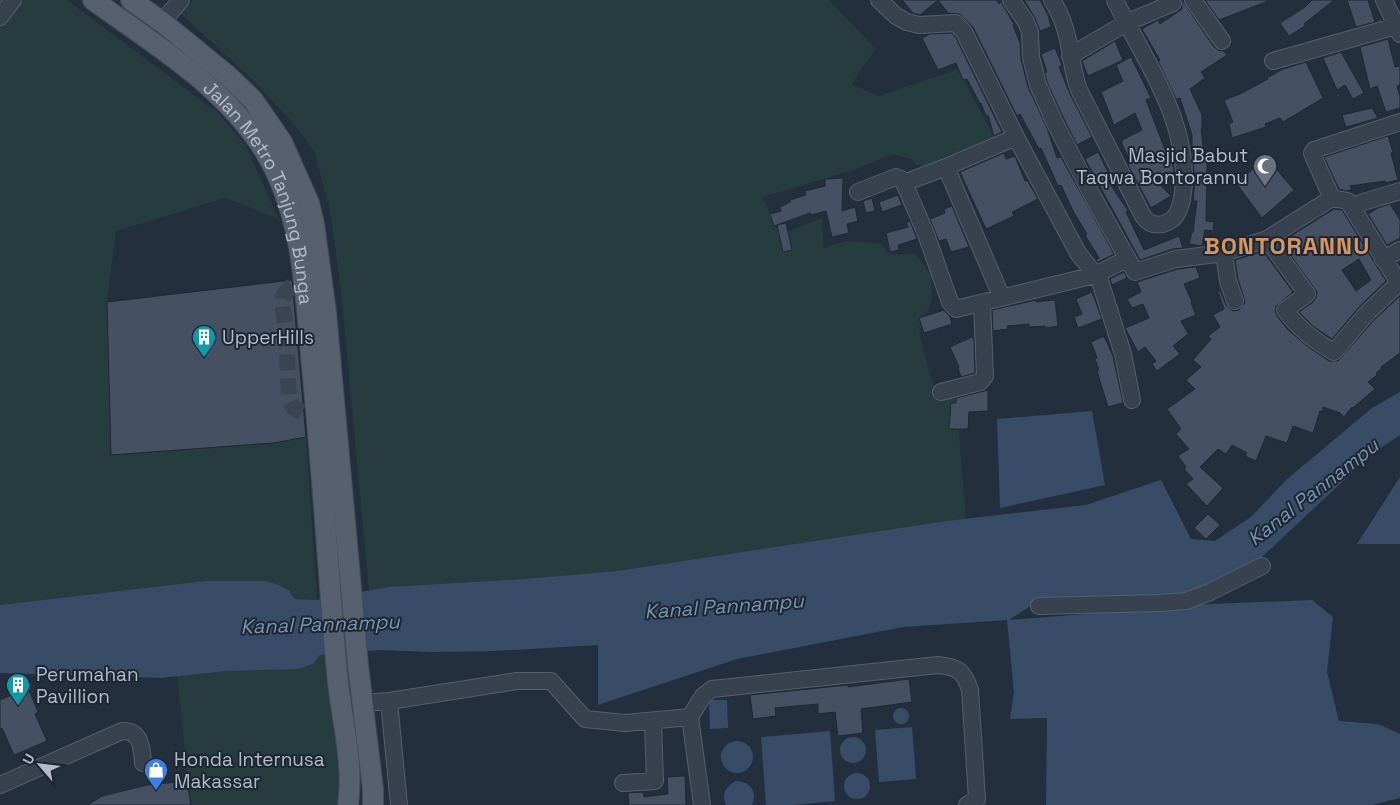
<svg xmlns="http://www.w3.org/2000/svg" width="1400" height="805" viewBox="0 0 1400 805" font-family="'Space Grotesk',sans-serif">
<rect width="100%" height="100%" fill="#242f3e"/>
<path fill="#263c3f" d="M0 0H67L218 113 245 144 279 219 225 198 116 231 107 302 111 455 273 443 306 437 317 600 294 599 290 591 281 586 266 581H205L0 605Z
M193 0H829L876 49 859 72 852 85 879 96 958 69 994 137 925 166 917 165 911 159 893 154 854 170 762 197 780 235 822 218 823 248 846 241 882 244 889 255 915 253 931 275 932 299 919 333 937 400 956 397 966 519 617 571 524 579 389 587 369 591 341 290 330 210 314 151 294 124 253 80 181 14Z
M328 654 342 800 341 805H191L177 676 226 671 298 669 313 664 320 655Z"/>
<path fill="#394c67" d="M1400 392V435L1373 453 1263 556 1245 570 1197 594 1038 601 1009 620 1211 604 1312 600 1333 617 1327 672 1339 721 1378 724 1400 734V798L1372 805H1046L1047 718 1010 719 1014 692 1007 620 903 627 737 659 598 705V645L493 651 432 652 380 650 320 655 313 664 298 669 226 671 161 678 0 673V605L205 581H266L281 586 290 591 294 599 317 600 389 587 524 579 617 571 947 521 1086 505 1161 480 1191 539 1215 541 1251 517 1286 480 1372 408Z
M1092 411 1105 485 1000 508 997 419Z
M1400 477V544H1357Z
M709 700H727L728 728 710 729Z
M893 716a8 8 0 1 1 16 0a8 8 0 1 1-16 0Z
M912 727 916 779 879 782 875 730Z
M830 731 835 801 793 805H766L761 737Z
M840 750a13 13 0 1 1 26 0a13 13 0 1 1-26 0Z
M721 757a16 16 0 1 1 32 0a16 16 0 1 1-32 0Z
M844 786a13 13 0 1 1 26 0a13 13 0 1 1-26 0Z
M736 781C750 781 758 792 752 805H726C721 794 726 786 736 781Z"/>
<path fill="#455162" stroke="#1f2835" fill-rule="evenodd" d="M902 0H938L920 15 913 13Z
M938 0H996L999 4 1001 2 1014 24 1013 25 1020 43 1021 59 1028 87 1047 128 1057 158 1061 157 1114 254 1098 262 1096 260 1099 258 1085 235 1087 234 1073 211 1061 185 1058 186 1041 148 1039 149 1020 114 1017 116 973 27 960 14 948 13Z
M1024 0H1040L1048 15 1051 27 1040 31 1035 18Z
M1182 0 1214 47 1218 50 1223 51 1227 55 1201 72 1205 78 1190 89 1202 115V128L1201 129 1204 153 1207 152 1209 162H1207L1206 221 1214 222 1213 231 1205 230 1202 246 1189 244 1192 232H1193L1197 201H1193L1195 180 1192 154V135L1180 98 1176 99 1158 61 1160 60 1142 29 1158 20 1160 24 1182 9Z
M1205 0H1268V1L1219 20Z
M1312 0H1334L1304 24 1305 26 1289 36 1280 23 1305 7Z
M1347 0H1368L1375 22 1356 27Z
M952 33 956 38 1002 132 994 136 988 115 986 116 981 103 980 104 967 79 963 80 956 63 938 70 922 38 930 34Z
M1388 39 1395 67 1400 66V85L1397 86 1400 97V108L1386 112 1377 86 1370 89 1360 47Z
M1115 41 1123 60 1088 76 1082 61Z
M1055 48 1062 65 1059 67 1070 94 1092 137 1077 145 1063 117 1047 82 1045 73 1047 72 1041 54Z
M1341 52 1364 93 1353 99 1345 85 1337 90 1323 58Z
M1131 57 1151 98 1146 100 1169 160H1172L1174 173 1150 175 1171 196 1151 208 1129 167 1128 162 1130 161 1122 144V140L1142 130 1135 113 1114 125 1101 92 1123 81 1116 65Z
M1306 62 1323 98 1283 122 1280 118 1265 124 1266 127 1232 138 1229 124 1233 122 1224 100 1240 94 1268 79 1267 78 1283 69Z
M1372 108 1378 118 1346 127 1342 115Z
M1388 136 1393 152 1391 153 1398 180 1385 183V181L1350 186 1352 189 1347 191 1339 189 1324 157Z
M1098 152 1108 172 1104 175 1128 211 1126 212 1144 250 1179 236 1183 248 1173 249 1140 260 1085 159Z
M1004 153 1006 159 1015 156 1025 181 1027 180 1038 199 1012 212 1014 216 986 229 960 172Z
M1267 158 1294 190 1262 218 1236 183Z
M843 178 842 211 855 207 858 221 847 224 849 233 832 237 826 211 811 215 810 213 774 226 770 214 781 211 780 207 790 202V200L806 195 805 191 825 186V179Z
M898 195 902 205 882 212 879 202Z
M872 198 875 211 866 213 863 201Z
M1390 204 1400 220V238L1387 245 1368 214 1378 208Z
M952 206 969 247 951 252 946 239 939 241 930 219 945 213 944 209Z
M1334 209 1342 210 1386 281 1360 306 1332 339 1313 326 1299 312 1313 302 1316 298 1317 292 1281 242ZM1359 259 1371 280 1356 291 1342 270Z
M910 221 917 239 898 245 899 250 890 252 886 233 908 227 906 223Z
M786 223 792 250 783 252 777 225Z
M1263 251 1293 292 1276 306 1275 311 1277 316 1288 330 1307 346 1329 361H1338L1375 319 1400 296V353L1381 367 1382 368 1376 373 1377 375 1368 382 1375 389 1353 408 1352 407 1344 417 1340 413 1323 407V411H1320L1313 433 1293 426 1287 443 1266 436 1256 461 1245 456 1247 453 1232 445 1226 454 1218 449 1200 467 1223 488 1207 506 1186 484 1193 479 1184 469 1186 467 1178 456 1189 449 1176 434 1181 429 1167 409 1195 389 1186 380 1201 367 1193 360 1211 339 1208 336 1220 327 1213 315 1224 309 1218 291 1220 290 1226 305 1233 311 1239 310 1245 303 1244 298 1238 279 1235 260Z
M1196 267 1200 278 1184 284 1192 302 1191 303 1196 315 1181 321 1188 334 1173 346 1180 354 1157 371 1152 364 1156 361 1145 347 1138 352 1125 328 1149 318 1143 304 1132 308 1127 299 1141 292 1137 282 1178 269Z
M1124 272 1127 278 1112 285 1110 279Z
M292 280 306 437 273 443 111 455 107 302Z
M1092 292 1102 319 1078 328 1074 317 1082 314 1076 299Z
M1036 300V302L1055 300 1058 326 1045 328V326L1029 327V324L1007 326 1008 329 993 331 992 310Z
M944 310 950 317 952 324 924 333 919 318Z
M1104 336 1113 356 1123 403 1108 407 1097 371 1099 370 1095 359 1097 358 1091 342Z
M972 337 974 341 975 373 961 377 958 368 959 367 950 347Z
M988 390V411L969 412 968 429H949L951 403H956V398Z
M1208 514 1220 525 1206 539 1194 528Z
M909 679 912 702 861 709 863 733 838 736 835 712 818 714V704L775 708 776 716 753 719 750 695 848 685V687Z
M28 688 38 712 35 714 47 741 14 755 2 728 0 729V700Z
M685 776 686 805H629L628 793 643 792 644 797 668 794 667 777Z
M187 781 191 805H88L102 796 147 785Z"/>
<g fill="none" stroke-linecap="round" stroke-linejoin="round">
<path stroke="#3a4453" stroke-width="16" stroke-dasharray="16 8" stroke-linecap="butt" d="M292 286 289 288 283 297V306L286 337 289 399 294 408 304 413"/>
<g stroke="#565f6c" stroke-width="18">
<path id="minor" d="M879 0 896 16 907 22 919 25 956 23 964 32 1016 137 1078 253 1100 281 1123 354 1132 400
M1011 0 1026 22 1030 32 1031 57 1038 85 1054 121 1093 197 1135 272 1176 259 1224 253 1267 239 1332 198 1313 156 1312 153 1314 150 1400 122
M1052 0C1059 11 1064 23 1067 36 1072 54 1072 72 1079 90L1143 216C1148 223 1154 226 1163 224 1176 220 1179 212 1182 199 1195 129 1144 60 1115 0
M1193 0 1222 41
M1384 0 1400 34
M0 17 13 0
M162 22 181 0
M1070 56 1126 23 1173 3
M1273 61 1400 25
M946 167 1002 298
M904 183 926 234 950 302 956 309 1095 275 1127 259
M858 192 896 177 901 179 904 183 946 167 1016 137
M1360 203 1400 191
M1267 239 1307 294 1285 310C1298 328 1314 341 1334 352L1368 312 1399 283 1348 201 1332 198
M1224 253 1228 281 1235 301
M1383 259 1400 250
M941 392 980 382 985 376 982 303
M1039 606 1160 603 1186 601 1210 592 1262 566
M389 701 399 805
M363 703 389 701 517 681H551L585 719 625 723 690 717
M623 783 655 781 653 721
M0 785 122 731C141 730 142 748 143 763
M702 805 690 717 703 696 712 689 938 665C958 667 964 671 970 690L977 799 967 805"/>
</g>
<g stroke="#414a57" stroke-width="22">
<g id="major">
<path id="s1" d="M93 0C154 44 223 85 264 150 304 215 305 293 312 367 321 458 327 549 334 640 336 659 337 679 340 698 345 733 353 769 348 805"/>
<path d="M131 0 162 22 227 75 253 100 282 142 309 203 314 224 326 312 358 665 373 789V805"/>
</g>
</g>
<use href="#minor" stroke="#38414e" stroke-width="16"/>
<use href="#major" stroke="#56606e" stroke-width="20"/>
</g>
<defs>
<g id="mosque-pin" transform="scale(1.25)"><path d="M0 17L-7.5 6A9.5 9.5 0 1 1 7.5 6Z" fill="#6b7280" stroke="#1d2633"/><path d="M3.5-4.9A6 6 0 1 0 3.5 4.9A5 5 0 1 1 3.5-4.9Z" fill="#fff"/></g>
<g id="building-pin" transform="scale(1.25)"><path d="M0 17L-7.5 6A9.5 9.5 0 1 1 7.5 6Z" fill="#0f9aa8" stroke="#1d2633"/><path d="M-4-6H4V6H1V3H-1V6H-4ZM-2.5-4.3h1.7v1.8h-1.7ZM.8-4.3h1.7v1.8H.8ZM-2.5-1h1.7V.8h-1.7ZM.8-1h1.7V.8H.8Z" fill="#fff"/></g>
<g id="shop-pin" transform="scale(1.25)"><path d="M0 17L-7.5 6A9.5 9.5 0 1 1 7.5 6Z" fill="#3f7fe0" stroke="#1d2633"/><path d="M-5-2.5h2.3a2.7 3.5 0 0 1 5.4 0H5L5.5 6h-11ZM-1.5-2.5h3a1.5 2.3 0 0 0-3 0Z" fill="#fff"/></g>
</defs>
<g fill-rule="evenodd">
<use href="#mosque-pin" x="1265" y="166"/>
<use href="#building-pin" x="204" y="337"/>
<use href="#building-pin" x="18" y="685"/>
<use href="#shop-pin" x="156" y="770"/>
</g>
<g text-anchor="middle" stroke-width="4" stroke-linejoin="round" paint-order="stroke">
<g font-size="19" fill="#b4bcc9" stroke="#1d2633" text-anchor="start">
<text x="1248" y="162" text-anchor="end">Masjid Babut<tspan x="1248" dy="22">Taqwa Bontorannu</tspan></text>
<text x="222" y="344">UpperHills</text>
<text x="36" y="681">Perumahan<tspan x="36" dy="22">Pavillion</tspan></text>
<text x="174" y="766">Honda Internusa<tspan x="174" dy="22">Makassar</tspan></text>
</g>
<g font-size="19" fill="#b4bcc9" stroke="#1d2633">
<text dy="7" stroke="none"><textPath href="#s1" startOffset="266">Jalan Metro Tanjung Bunga</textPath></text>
</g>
<g font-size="20" font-style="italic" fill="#7c92b1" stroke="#1d2633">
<text transform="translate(1313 492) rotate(-38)" y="7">Kanal Pannampu</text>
<text transform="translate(724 606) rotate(-4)" y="7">Kanal Pannampu</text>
<text transform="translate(320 624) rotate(-2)" y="7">Kanal Pannampu</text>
</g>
<g font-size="24" font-weight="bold" letter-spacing="1" fill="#d59563" stroke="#1d2633">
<text x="1287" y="254">BONTORANNU</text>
</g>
</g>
<g transform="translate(40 765) rotate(298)" stroke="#1d2633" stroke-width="4" paint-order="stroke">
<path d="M0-4L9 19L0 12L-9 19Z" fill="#b4bcc9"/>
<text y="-8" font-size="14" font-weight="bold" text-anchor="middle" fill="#b4bcc9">U</text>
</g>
</svg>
